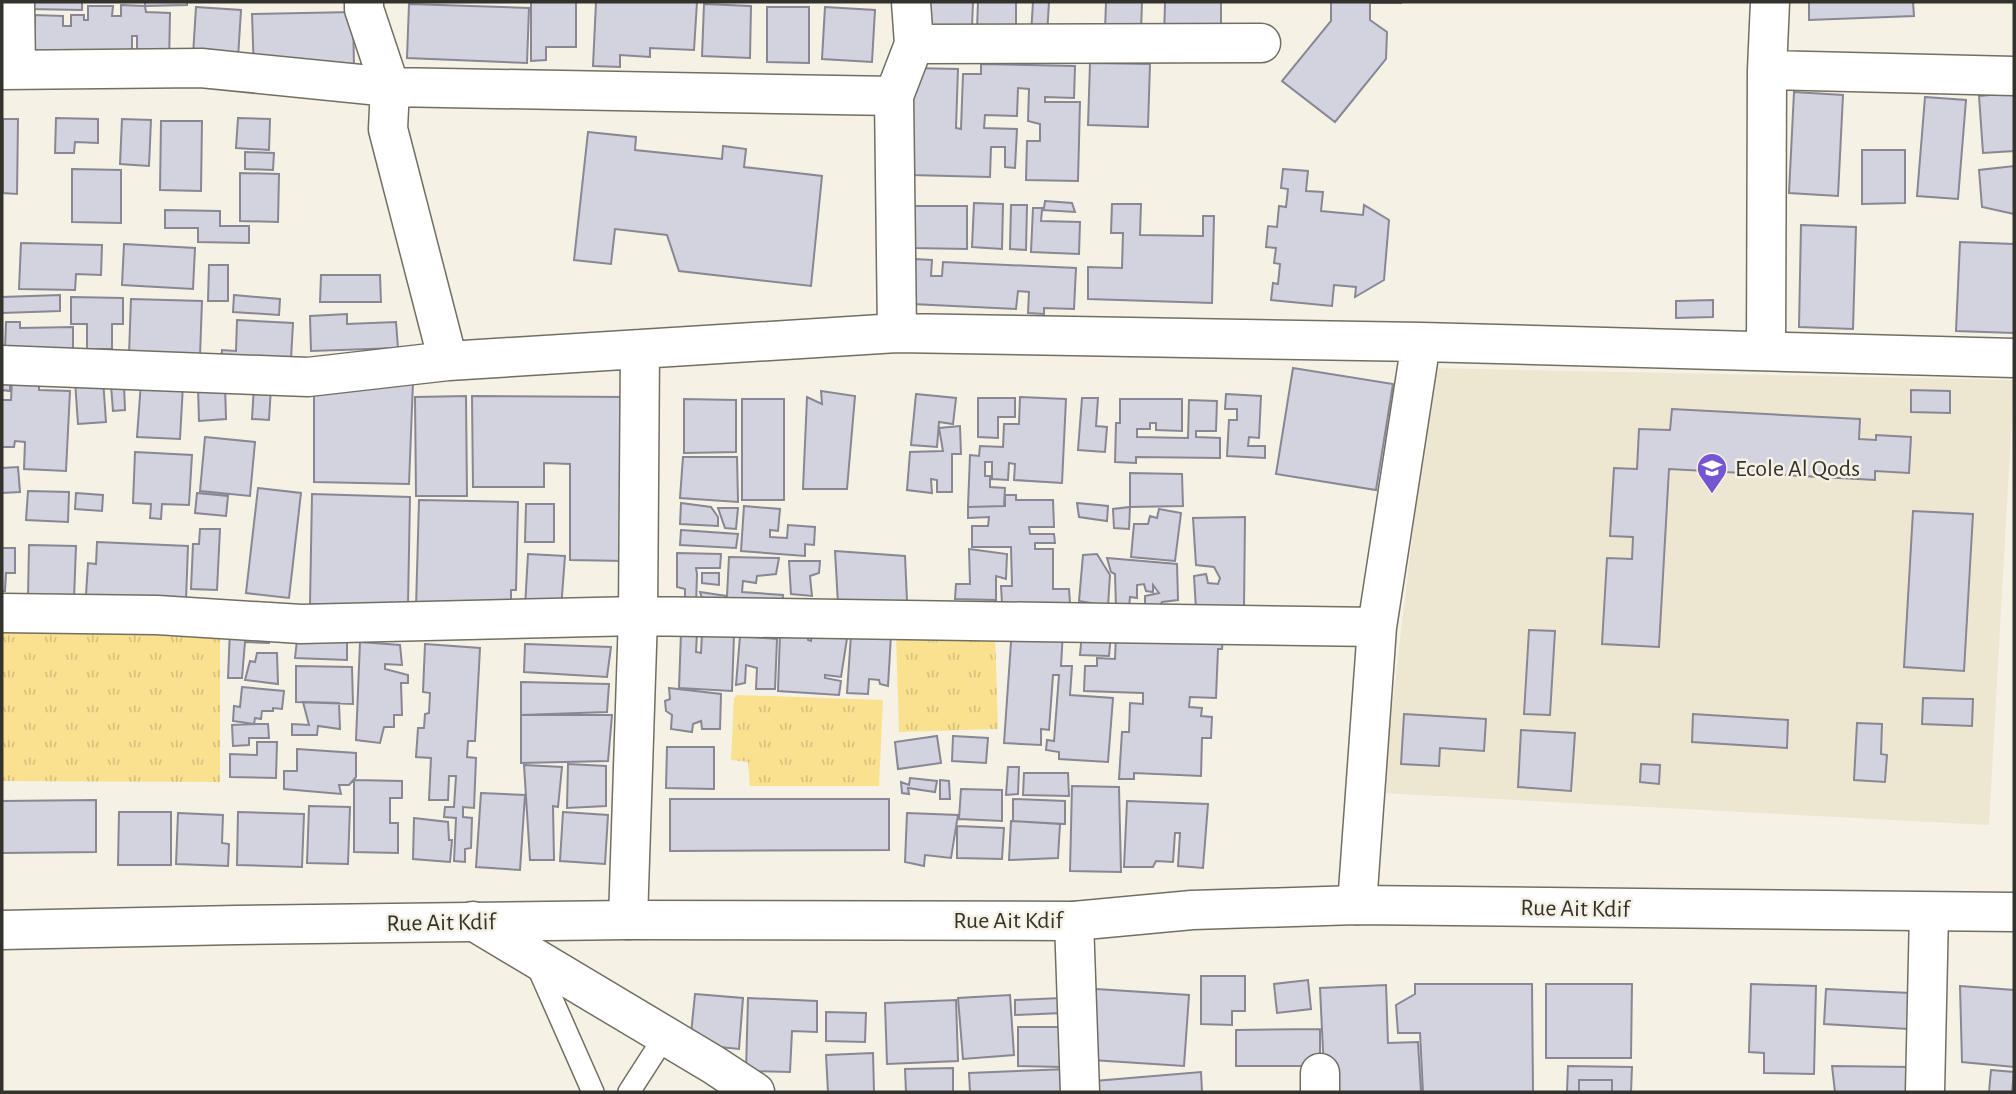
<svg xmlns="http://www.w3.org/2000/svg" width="2016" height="1094" viewBox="0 0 2016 1094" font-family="'Alegreya Sans',sans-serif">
<defs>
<pattern id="park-tufts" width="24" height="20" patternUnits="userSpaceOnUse" patternTransform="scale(1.75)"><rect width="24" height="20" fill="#fae190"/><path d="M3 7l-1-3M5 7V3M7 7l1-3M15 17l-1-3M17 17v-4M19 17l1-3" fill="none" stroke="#d7c27c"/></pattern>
</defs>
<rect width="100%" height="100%" fill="#f5f1e4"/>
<path fill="#ede7d2" d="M1432 368 2014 380 1989 825 1382 793Z"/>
<path fill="url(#park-tufts)" d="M2 627 220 628V782L2 781Z
M995 632 998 729 899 732 896 634Z
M737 695 883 700 879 786H750L748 762 731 760 734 698Z"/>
<path fill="#d3d2df" stroke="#888793" stroke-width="2" d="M28 2H82V10L28 9Z
M145 2H187V5L145 6Z
M531 2H576V47H546V60L531 61Z
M596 2H697L694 50 650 48V57L620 55V67L593 66Z
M916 2H973L972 27 915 25Z
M978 2H1016V30L977 29Z
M1033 2H1049L1047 35 1031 34Z
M1106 2H1142L1141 32 1105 31Z
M1165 2H1221V33L1164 39Z
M1331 2H1401V3H1370V20L1387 32 1386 59 1335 122 1282 81 1331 21Z
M1809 2H1913L1914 16 1809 20Z
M409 4 529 8 527 63 407 58Z
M704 4 751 6 750 58 702 56Z
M121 5 145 6 146 12 170 13 169 64 137 63V36H132V61H34L35 15 63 16V26H71V15H84V20H88V6H113L112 16H121Z
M196 7 241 10 238 58 193 55Z
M767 7H809V63L767 62Z
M825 7 875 10 872 62 822 59Z
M353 12 354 69 254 72 252 14Z
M1090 63 1150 64 1148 127 1088 125Z
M981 64 1075 66 1074 98 1045 97V102H1080L1078 181 1026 180 1027 141H1040V124L1028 121 1029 89 1018 88 1017 116 985 115 984 128 1017 129 1015 168 1005 167V147H991L990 177 910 175 913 68 958 69 956 128 961 129 963 74H981Z
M1794 92 1843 95 1838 196 1789 193Z
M2014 93V151L1983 153 1979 96Z
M1925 97 1966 100 1958 199 1917 196Z
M56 118 98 119V143L75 142 74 153H55Z
M238 118 270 119 269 150 236 148Z
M3 119H18L17 194 3 193Z
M122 119 151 120 149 166 120 164Z
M161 121H202L201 191 160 190Z
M588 132 636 137 635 150 722 159 723 146 746 149 744 167 822 176 811 286 679 271 667 235 615 229 611 264 574 260Z
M1862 150H1905V203L1862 204Z
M245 152 274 153 273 170 245 169Z
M2014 166V214L1982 207 1979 170Z
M72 169 121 170V223L72 222Z
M1283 169 1308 171 1306 191 1323 192 1321 211 1363 215 1364 205 1389 220 1384 280 1355 297 1356 287 1334 285 1332 306 1271 300 1273 283 1278 284 1280 264 1274 263 1276 248 1266 247 1268 226 1277 227 1279 206 1286 207 1288 189 1281 188Z
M240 173 279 174 278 222 240 221Z
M1045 201 1072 203 1075 212 1042 210 1041 221 1080 222 1079 254 1031 252 1033 208H1044Z
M974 203 1003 204 1002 249 972 247Z
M1112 204H1141L1140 235 1203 236V216H1214L1212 303 1088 299V267L1122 268 1123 233H1111Z
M1011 205H1027L1026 250 1010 249Z
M913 206H967V249L913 248Z
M165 210 220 211V226H249V243L198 242V228H165Z
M1801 225 1856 227 1853 329 1799 327Z
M1960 242 2014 244V333L1956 331Z
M21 243 102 245 101 275 76 274 75 290 19 289Z
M124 244 195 248 193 289 122 285Z
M914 259 932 260 931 276H942L943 262 1076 268 1074 309 1044 308V314L1028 313 1029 292 1018 291 1016 309 912 304Z
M209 265H228V301H208Z
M321 275H380L381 302H320Z
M60 295V311L2 313V297Z
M234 295 280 299 279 315 233 312Z
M71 297 123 298V324H112V349H87V324H71Z
M131 299 202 301 200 356 129 354Z
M1713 300V317L1676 318V301Z
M347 314V324L396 322 398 348 311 351 310 316Z
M237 320 293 323 291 359 221 365 222 350 236 351Z
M6 322H20V328L73 327V350H5Z
M1293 368 1393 384 1376 490 1276 474Z
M2 376H10V391L2 390Z
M103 379 106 422 78 424 75 381Z
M12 380 39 381V390L70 391 66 471 24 469 25 442 15 441 14 447H2V400H11Z
M141 382 183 385 180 439 137 437Z
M413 382 409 484 314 482V385Z
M111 385H124L125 410 113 411Z
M225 385 226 419 199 421 198 387Z
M254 386 271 387 269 420 252 419Z
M1911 390 1950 391V413L1911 412Z
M821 391 855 396 847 489H803L807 397 822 404Z
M916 394 956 398 953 424 939 422 937 447 911 445Z
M1226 394 1261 396 1259 438 1249 437 1248 446H1265V458L1227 456 1229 420H1237V409H1225Z
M466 396 467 496H416L415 397Z
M472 396 626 397 625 561 570 560V464L544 463V487H473Z
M1020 397 1066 399 1062 483 1014 480 1015 464 1009 463 1008 480 992 479V462H985V476H990V487L1005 488 1004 506 968 507 970 455 979 456 980 446 1003 447 1004 424H1019Z
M978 398H1015V417H998V438L978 437Z
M1082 398H1098L1096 426 1107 427 1105 452 1078 450Z
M684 399 736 400V452L684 453Z
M742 399H784V500H742Z
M1120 399H1182V431L1156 430V423H1150V429H1137V437L1188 438 1189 400 1217 401 1216 431H1196V437L1220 438V458L1136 457V463L1115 462 1116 423H1120Z
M1672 409 1860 419 1859 439 1876 440V435L1911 437 1909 473 1875 471V480L1669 469 1659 647 1602 644 1607 558 1632 559 1633 537 1610 536 1614 468 1637 469 1639 429 1670 430Z
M960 426 961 454H952V492H937V480L931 479 932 493 907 490 910 452 943 451 939 428Z
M205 437 255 442 250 496 200 491Z
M135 452 192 455 189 505 162 504 161 519 150 518 151 504 133 503Z
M683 457H737L738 502 680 498Z
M18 467 20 492 2 493V468Z
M1130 473 1182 474 1183 506 1130 507Z
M258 488 301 493 289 598 246 593Z
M28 491 69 492 68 522 26 520Z
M76 493 103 495 102 511 75 509Z
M197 493 228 496 226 516 195 513Z
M312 494 410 497 408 605 310 604Z
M1005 495H1016V500H1053L1054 527H1029L1030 534H1054L1055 543H1035V549H1053V589H1069L1070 603H1002L1001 586H1012L1011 547H972V526H988L989 517 968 518V507L1005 506Z
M419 500 518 502 516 590H511V610L416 608Z
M681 503 711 507 718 517V526L680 524Z
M1077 503 1108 506 1107 521 1079 517Z
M526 504H554V542H525Z
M744 506 780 509 778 531 770 530V537L787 538 788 525 815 527 814 545 805 544V556L741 551Z
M1130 507 1129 529 1114 528 1113 509Z
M718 508H738L736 529 725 528Z
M1159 509 1181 513 1175 561 1131 557 1134 524H1148L1150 516 1157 518Z
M1913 511 1973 514 1964 671 1904 667Z
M1245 517 1244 608 1196 609 1194 576 1206 574 1208 583 1218 584 1220 578 1214 567 1196 565 1193 518Z
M200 529H220L217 590 191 589 193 544H199Z
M681 530 738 534 736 548 680 545Z
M97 542 188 546 186 600 86 595 88 563 96 564Z
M29 545 76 546 74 599 28 597Z
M2 548H15V573H6L5 591H2Z
M969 549 1007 554 1006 579 996 576V600L955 599 956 584H970Z
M835 551 905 556 907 601 838 604Z
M677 553 721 554 720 568H696L697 574 696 605 685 608V589L677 587Z
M528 554 565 556 561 609 525 607Z
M1097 554 1110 575 1108 606 1079 601 1083 555Z
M729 557 779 558 776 574 757 576 756 583 743 581 742 592 783 595 782 609 702 598 700 592 727 596Z
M1107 558 1177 564 1178 600 1162 602 1159 608 1145 607V596L1159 593 1153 585V592L1146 591 1144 584 1137 585V598L1130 597 1129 608H1116L1115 574 1111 572Z
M789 561H820L819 573 810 576 812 596 791 594Z
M702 573H719V585L702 583Z
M1012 628 1063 631 1061 666H1072L1070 695 1113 698 1108 762 1059 759V752L1046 750 1047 740 1054 741 1059 675H1053L1049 730 1041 729V745L1004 743Z
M230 629 269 631V643L245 642 242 678H228Z
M1529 630 1555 631 1550 715 1524 714Z
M848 632 841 677 825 675V678L841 681 839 695 778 691 780 634 807 633 808 640 811 641 812 633Z
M681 633H697L696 652 701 653 702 633 734 635 732 691 679 688Z
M1082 633 1111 634 1109 656 1080 655Z
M1223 633 1222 649H1218L1216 698 1190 697 1189 707 1202 708 1201 716 1212 717 1211 738H1202L1201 776 1134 773V779H1119L1122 732H1129L1130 703 1143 704V693L1084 691 1085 666H1097V658L1115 659 1116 635Z
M851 635H891L888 686 880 684 879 680 869 679 868 694 847 693Z
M740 636 777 639 775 689H756L757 668 746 665 745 683 736 685Z
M297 640 347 642V660L295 658Z
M360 642 400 645 402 665 385 664V669L408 675V683H401L402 715H394V727H384L380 743 356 740Z
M425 644 480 648 475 741H468L467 757 476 758 474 808 463 807V817L472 818 471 848 465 849V862L454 861 456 818 444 817 445 807H454L456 776H449L448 800H429L431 758 416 757 418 728H424L425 714 429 713 430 693 423 692Z
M525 644 611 647 607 677 524 672Z
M257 653H277L278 684 245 680 250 661 255 662Z
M296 666 352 667 353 704 296 702Z
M521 682 609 684 607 712 521 715Z
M242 687 284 691 282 709 273 708V711H262L261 719 255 718 254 724 233 721 234 706 240 707Z
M669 688 721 694 720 729H702L701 721 693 724 692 732 671 729 672 715 666 711 665 701 670 699Z
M1923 698 1973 699 1972 726 1922 724Z
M303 702 339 703 340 729 318 726 317 735H292V724L309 725Z
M1404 714 1486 719 1484 751 1440 748 1439 766 1401 764Z
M1693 714 1788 720 1787 748 1692 742Z
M521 715H612L608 761 521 763Z
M1857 723 1882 724 1881 754 1887 755 1885 782 1854 780Z
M254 724H268L269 738H249V745L233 746 232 725Z
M1521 730 1575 733 1571 791 1518 787Z
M937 736 941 763 898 769 895 742Z
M953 736 988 738 986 763 952 761Z
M257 742H277L276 778 230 777V754L257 755Z
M667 747H714V789L666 788Z
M297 749 356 753V777L349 785H339L341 794 284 789V771H297Z
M568 764 606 766V806L567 808Z
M1641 764 1660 765 1659 784 1640 782Z
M524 765 562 767 558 807 553 806 554 860H530Z
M1008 767H1019L1018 794 1006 795Z
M1024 773H1068L1069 796 1023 795Z
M910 778 937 781 935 792 908 788 909 794 902 793 901 782 909 785Z
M354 780 402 781V798H390V823H398V853L354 852Z
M940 780 949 781 950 799H940Z
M1072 786 1119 787 1121 872 1070 871Z
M961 789 1002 790V821L959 819Z
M481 793 525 795 520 870 476 867Z
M670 799H889V850L670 851Z
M1013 799 1065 801V824L1013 821Z
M96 800V852L2 853V801Z
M1127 801 1208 804 1203 868 1178 866 1180 833H1175L1173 862 1156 861 1153 867H1124Z
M309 806 350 807 348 864 307 863Z
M119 812H171V865H118Z
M238 812 304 814 302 867 237 865Z
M563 812 608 815 605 864 560 861Z
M178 813 223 815 222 843 229 844 228 866 176 864Z
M907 813 958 815 951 858 925 855 924 866 905 862Z
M414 818 448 822 449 840H452L450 862 413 859Z
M1011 821 1060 824 1058 858 1009 860Z
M957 826 1004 828 1002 859 957 858Z
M1201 976H1245V1011H1232V1025L1201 1024Z
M1308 980 1311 1009 1277 1013 1274 984Z
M1415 984H1532L1533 1092H1423L1420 1033H1398L1396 1005 1415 994Z
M1546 984H1632L1631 1058H1546Z
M1751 984 1816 986 1814 1074 1764 1073V1053L1749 1052Z
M1386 985 1388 1043 1418 1042 1421 1092H1325L1320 988Z
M1960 986 2014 990V1067L1962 1062Z
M1096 989 1189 995 1184 1066 1092 1060Z
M1826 989 1910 993 1908 1029 1824 1024Z
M695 994 743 998 739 1049 690 1044Z
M1010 995 1014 1055 963 1059 958 998Z
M748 998 817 1001V1032L792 1031 790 1072 746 1071Z
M1061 998 1062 1013 1015 1015V1000Z
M956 1000 958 1061 887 1064 885 1003Z
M826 1012 866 1013 865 1042 826 1041Z
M1018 1027H1063V1067L1018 1066Z
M1320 1029V1066H1236V1030Z
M873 1053 874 1092H828L826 1055Z
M1568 1066 1632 1067 1631 1092H1612V1080H1579V1092H1567Z
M1832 1066 1912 1067V1092H1835Z
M953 1068V1092H906L905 1069Z
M1067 1069 1068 1092H970L969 1073Z
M1991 1070 2014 1072 2012 1092H1989Z
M1201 1072 1202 1092H1096L1095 1081Z
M1579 1080H1612V1092H1579Z"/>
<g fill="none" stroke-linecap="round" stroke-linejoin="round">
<g stroke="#726e62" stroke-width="24">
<path id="service" d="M536 963 593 1092
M629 1092 665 1036"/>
</g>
<g stroke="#726e62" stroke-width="41">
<path id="minor" d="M15 2 16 69
M364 2V9L390 87 388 129 448 361
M914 44 1261 43
M2 70 201 68 390 87 894 96
M1767 70 2014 76
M897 333 894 96 914 44 911 2
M1766 351 1767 70 1770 2
M2 365 308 377 448 361 897 333 1421 342 2014 358
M2 613 157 615 301 624 638 616 1377 627
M1357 905 1377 627 1421 342
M628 920 638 616 640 349
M473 921 714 1065 755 1092
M1074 921 1080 1092
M1320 1073V1092
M1925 1092 1929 912"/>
</g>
<g stroke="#726e62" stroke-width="41">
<path id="tertiary" d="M2 930 236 925 628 920 1074 921 1192 910 1357 905 2014 912"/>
</g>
<use href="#service" stroke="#fff" stroke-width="21"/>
<use href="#minor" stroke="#fff" stroke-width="38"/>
<use href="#tertiary" stroke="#fff" stroke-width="38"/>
</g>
<defs>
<g id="school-pin" transform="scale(1.575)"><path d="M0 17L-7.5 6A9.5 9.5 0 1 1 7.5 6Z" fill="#7356d0" stroke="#f5f1e4"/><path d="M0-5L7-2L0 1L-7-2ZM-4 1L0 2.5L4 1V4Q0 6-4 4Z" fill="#fff"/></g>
</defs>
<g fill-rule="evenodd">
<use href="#school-pin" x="1712" y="468"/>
</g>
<g text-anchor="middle" stroke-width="5" stroke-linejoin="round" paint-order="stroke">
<g font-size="24" fill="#34322d" stroke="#f5f1e4" text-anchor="start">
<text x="1735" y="476">Ecole Al Qods</text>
</g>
<g font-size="24" fill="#34322d" stroke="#f5f1e4">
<text transform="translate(1575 908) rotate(1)" y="8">Rue Ait Kdif</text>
<text x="1008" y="928">Rue Ait Kdif</text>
<text transform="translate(441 922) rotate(-1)" y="8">Rue Ait Kdif</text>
</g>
</g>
<rect width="2016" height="1094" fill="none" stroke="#34322d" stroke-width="7"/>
</svg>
